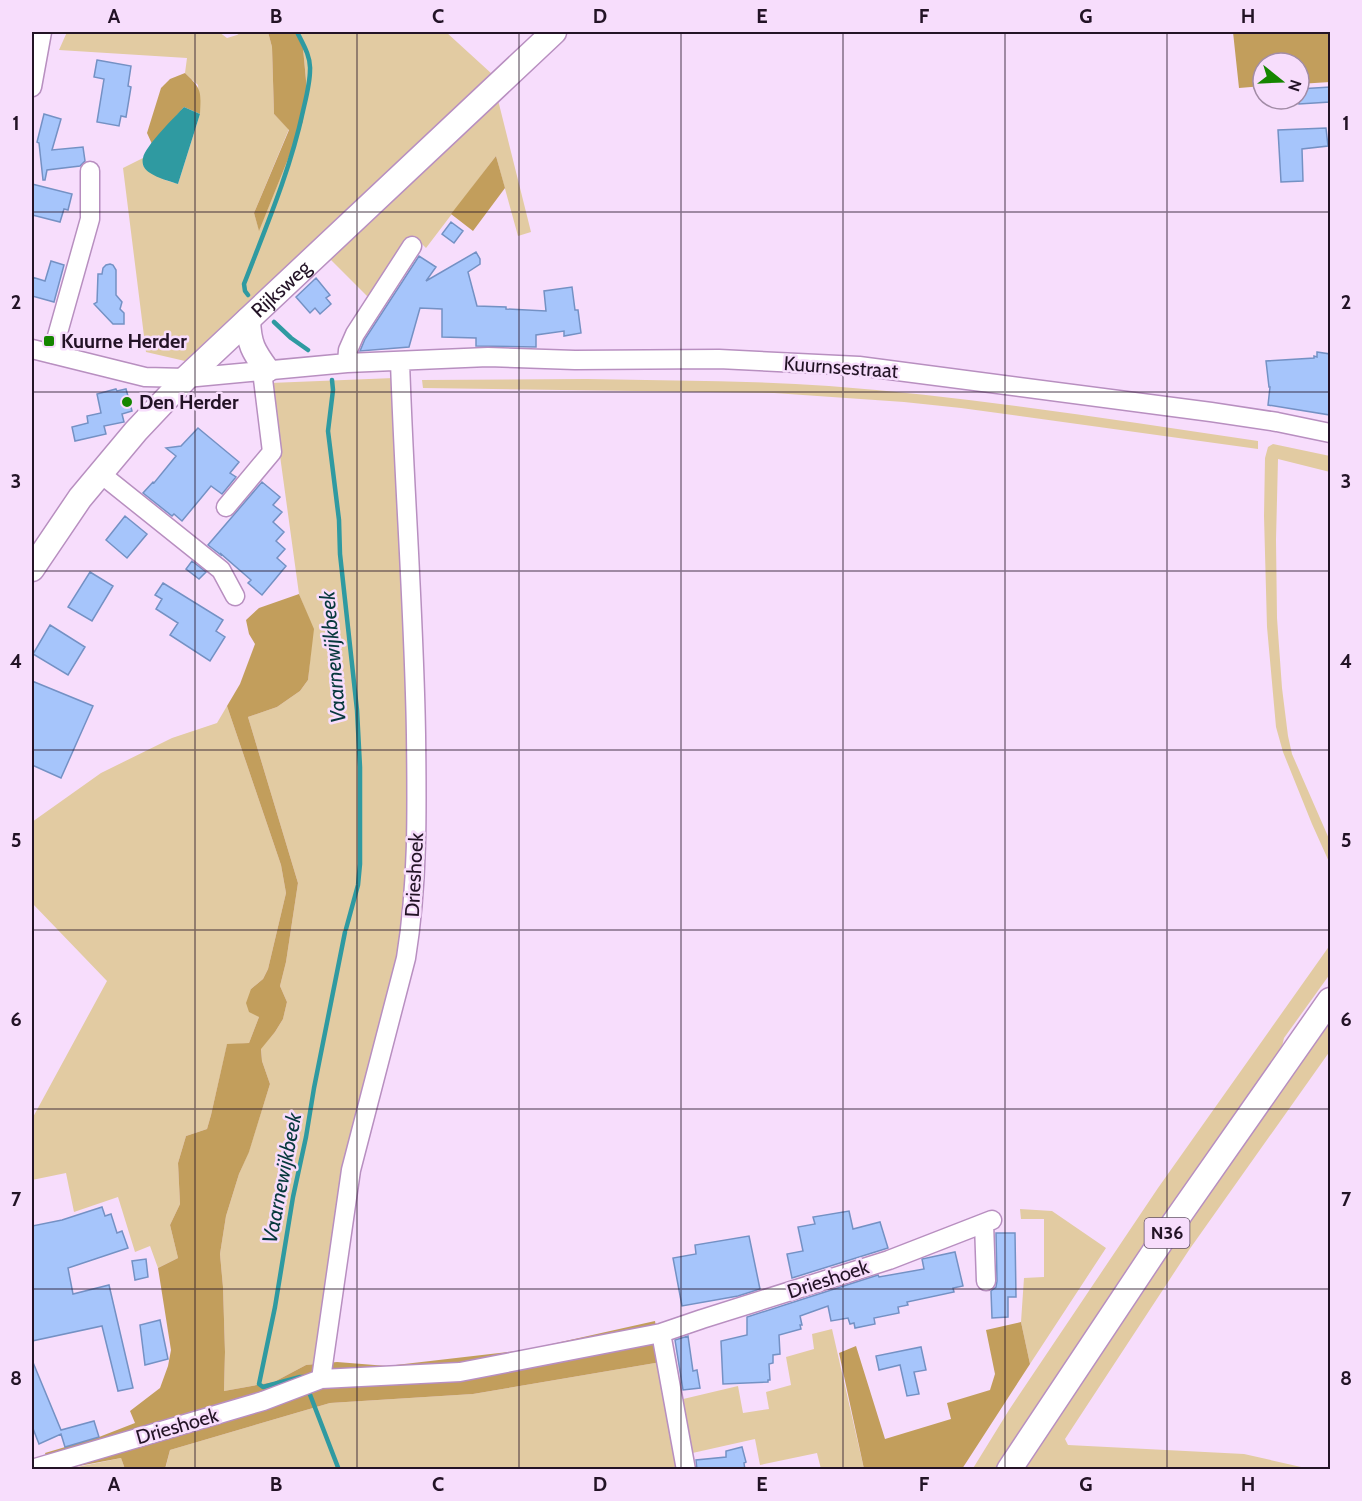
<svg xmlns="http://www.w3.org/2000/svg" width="1362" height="1501" viewBox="0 0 1362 1501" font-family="Cabin,sans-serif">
<rect width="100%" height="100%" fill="#f7ddfc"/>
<path fill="#e2cba2" d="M67 32H219L227 38 237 35 242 32H268L272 47 274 114 289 129 254 213 259 230 303 122 307 91 303 48 296 32H446L492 74 185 361 146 352 123 168 143 158V166L165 180 178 184 200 114 198 85 185 73 187 58 59 50Z
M498 100 531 232 518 236 496 156 426 248 421 243 413 238 369 298 330 259Z
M394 378 410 685V893L318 1364 306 1365 274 1382 224 1391 225 1352 223 1287 220 1254 226 1216 239 1174 249 1151 270 1084 262 1061 261 1048 275 1032 283 1019 287 1002 280 986 286 962 298 883 248 717 277 707 300 691 308 680 313 629 299 594 270 383Z
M587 379C667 381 748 380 829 386 973 397 1115 420 1258 441V449L961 408 904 402 774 393 423 388 422 380Z
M1273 444 1330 456V472L1278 459 1276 540 1277 618 1282 688 1288 736 1292 754 1330 841V864L1312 824 1283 752 1276 727 1267 627 1264 516 1265 458 1268 447Z
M227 706 281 865 286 893 268 969 263 979 251 989 259 1017 249 1043 227 1045 211 1115 207 1129 186 1136 178 1163 180 1204 170 1225 178 1258 158 1268 150 1246 135 1252 118 1197 74 1212 66 1173 32 1180V1119L107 981 32 903V822L101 773 172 738 217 723Z
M1330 945V974L1284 1038 1280 1055 999 1469 972 1470 1009 1410 1158 1188Z
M1330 1019V1051L1189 1250 1065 1439 1068 1445 1244 1454 1310 1469 1023 1470 1104 1344Z
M1020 1209 1052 1211 1106 1248 1030 1364 1021 1322 1024 1278 1044 1277V1219H1021Z
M832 1329 864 1469H821L817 1453 760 1465 755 1439 688 1454 679 1400 738 1386 743 1413 769 1409 766 1392 791 1385 786 1357 814 1349 812 1334Z
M661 1362 680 1470H165L170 1450 330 1403 473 1394Z
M121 1458 125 1469 63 1470Z"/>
<path fill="#c29e5c" d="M268 32H296L303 48 307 91 303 122 259 231 254 213 289 130 274 114 272 47Z
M1233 32H1330V82L1299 84V63H1263V86L1239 88Z
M185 73C202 89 201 91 200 114L184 107 152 144 147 133 161 88 170 79Z
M496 156 505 188 473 231 451 214Z
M299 594 314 629 308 680 300 691 277 707 248 717 298 883 286 962 280 986 287 1002 283 1019 275 1032 261 1049 262 1061 270 1084 249 1152 239 1174 226 1216 220 1254 223 1287 225 1352 224 1391 274 1382 306 1365 337 1362 387 1366 525 1350 655 1321 661 1362 473 1394 330 1403 170 1450 165 1469H125L121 1458 63 1469H51L45 1453 99 1437 135 1423 130 1411 160 1388 168 1366 171 1350 158 1268 178 1258 170 1225 180 1204 178 1163 186 1136 207 1129 211 1115 227 1044 249 1043 259 1017 249 1012 246 1003 251 989 263 979 268 969 286 893 281 865 227 706 240 684 255 644 249 634 246 620 259 608Z
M1021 1322 1030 1364 962 1469H864L839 1353 856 1346 885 1439 951 1419 947 1403 990 1390 995 1374 986 1330Z"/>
<path fill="#2f9aa1" d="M184 107 200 114 178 184C169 181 149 176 144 167 143 166 142 160 143 158 145 146 175 117 184 107Z"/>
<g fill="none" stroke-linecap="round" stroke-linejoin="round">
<path stroke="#2f9aa1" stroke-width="4.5" d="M248 295 245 291 244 284C266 227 290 171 303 111 306 98 310 83 310 70 311 57 303 44 297 32
M274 322 291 338 308 350
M332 380 333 390 328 431 339 520 340 554 357 710 360 767V864L358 885 346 929
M304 1377H300L263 1387 259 1384 275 1307 293 1197 306 1137 314 1088 345 932
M309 1392 339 1470"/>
</g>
<path fill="#a6c5fb" stroke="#7491c4" stroke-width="1.5" d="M97 60 131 66 128 86 131 87 126 117 121 116 119 126 97 122 104 79 94 77Z
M1330 87V102L1299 104V89Z
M44 114 61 119 52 150 83 147 85 161 80 166 47 170 45 180H43L39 143 37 142Z
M1326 128 1328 146 1302 149 1303 181 1281 182 1278 130Z
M32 184 72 194 68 210 64 209 60 222 32 215Z
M451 222 463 231 454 243 442 234Z
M476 252 480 259V264L468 272 477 306 506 307V309L546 311 544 291 572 287 575 310H578L581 333 564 336V331L536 335V347L476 346V338L442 337V309L420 308 409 347 360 351 365 339 419 256 436 267 426 281Z
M51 261 64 265 54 302 32 296V277L45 281Z
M110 264 113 265 116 270V295L122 302 120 309 124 313V324H113L94 304 97 302 98 274H102L103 268 106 265Z
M316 278 330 295 326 298 331 304 320 314 315 308 310 313 296 297Z
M1317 352 1330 354V415L1268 405 1270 387H1269L1266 361 1314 358V356L1317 357Z
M116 389 117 391 126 389 132 411 122 414 124 422 104 426 106 434 75 441 72 427 88 423 87 416 101 413 97 394Z
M198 428 239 462 230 473 236 477 222 494 211 486 182 521 174 514 172 516 143 493 153 482 154 483 176 456 166 448 181 446Z
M262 482 280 497 273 505 282 512 273 522 284 532 276 541 285 549 277 558 286 566 262 595 248 583 251 580 221 554V555L208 545Z
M125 516 147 534 127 558 106 540Z
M192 561 206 572 199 579 186 569Z
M90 572 113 586 92 621 68 607Z
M163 583 223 620 216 631 225 637 210 661 170 635 178 623 156 609 162 599 155 595Z
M50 625 85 647 68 675 33 654Z
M32 681 93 706 61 778 32 765Z
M102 1207 105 1216 111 1214 117 1233 122 1231 128 1248 68 1268 73 1294 109 1285 133 1388 118 1391 102 1326 32 1341V1226L62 1220Z
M849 1211 853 1229 880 1222 888 1248 792 1278 787 1254 803 1251 798 1227 815 1224 813 1217Z
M996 1233H1015L1016 1297H1008V1317L992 1318 991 1291 996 1287 997 1281Z
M749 1236 760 1289 738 1296 682 1306 673 1258 696 1254 695 1245Z
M955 1252 963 1286 953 1288 954 1292 907 1302 908 1305 898 1307 899 1313 874 1318 875 1324 855 1328 854 1323 850 1324 848 1318 831 1321 828 1306 800 1316 802 1325H800L801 1329 779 1335 780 1354 773 1355V1363L769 1364 770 1380H768V1382L723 1384 721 1341 747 1335V1317L878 1275 879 1277 924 1269 922 1259Z
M146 1259 148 1277 135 1280 132 1261Z
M160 1320 168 1359 145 1365 140 1325Z
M688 1336 693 1371 697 1370 700 1388 683 1390 675 1340Z
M921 1347 926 1370 914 1372 919 1394 907 1396 900 1365 879 1370 876 1356Z
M32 1360 61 1430 94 1421 99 1437 65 1447 61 1434 39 1444 32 1426Z
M742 1447 746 1462 744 1463 745 1470H697L696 1460 726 1457V1451Z"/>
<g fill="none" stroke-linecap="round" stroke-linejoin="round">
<g stroke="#b88fc0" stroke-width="21">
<path id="minor" d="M32 87 42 32
M32 349 145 377 186 378 347 363 488 357 575 360 719 359 859 366 1211 412 1277 422 1330 433
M52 354 90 219V171
M400 361C404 486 414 610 416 735 417 810 418 884 406 958L351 1170 321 1379 460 1372 661 1333 702 1319 889 1260 992 1220
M347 363 348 350 355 334 412 246
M101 474 221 570 235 596
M226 507 272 452 262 371
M984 1223 986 1281
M661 1333 686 1470
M32 1469 263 1401 321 1379"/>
</g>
<g stroke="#b88fc0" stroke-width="27">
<g id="major">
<path d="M248 320C249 344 253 351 267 370"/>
<path id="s1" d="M32 569 80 498 136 431 186 378 554 32"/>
<path d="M1009 1470 1162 1240 1330 1000"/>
</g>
</g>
<use href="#minor" stroke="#fff" stroke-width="18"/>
<use href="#major" stroke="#fff" stroke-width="24"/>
</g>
<path fill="none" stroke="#231326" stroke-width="1.5" stroke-opacity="0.55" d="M195 32V1470M357 32V1470M519 32V1470M681 32V1470M843 32V1470M1005 32V1470M1167 32V1470M32 212H1330M32 392H1330M32 571H1330M32 750H1330M32 930H1330M32 1109H1330M32 1289H1330"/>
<g fill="#158600" stroke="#f7ddfc" stroke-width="2">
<rect x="43" y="335" width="12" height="12" rx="3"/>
<circle cx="127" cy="402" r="6"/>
</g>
<g text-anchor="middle" stroke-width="5" stroke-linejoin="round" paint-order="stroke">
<rect fill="#f7ddfc" stroke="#635066" stroke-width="1.5" x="1144.5" y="1218" width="45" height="30" rx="4.5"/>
<g font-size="18" font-weight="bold" fill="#231326">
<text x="1167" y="1239">N36</text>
</g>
<g font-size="20" fill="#231326" stroke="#f7ddfc">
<text dy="7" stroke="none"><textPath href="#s1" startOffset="376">Rijksweg</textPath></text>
<text transform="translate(841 367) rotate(4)" y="7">Kuurnsestraat</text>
<text transform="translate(414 875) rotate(-87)" y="7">Drieshoek</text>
<text transform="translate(828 1279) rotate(-18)" y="7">Drieshoek</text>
<text transform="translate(177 1426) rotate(-16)" y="7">Drieshoek</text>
</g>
<g font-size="20" font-weight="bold" fill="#231326" stroke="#f7ddfc" text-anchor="start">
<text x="61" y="348">Kuurne Herder</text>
<text x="139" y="409">Den Herder</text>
</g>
<g font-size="21" font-style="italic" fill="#06383c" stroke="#f7ddfc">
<text transform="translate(333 657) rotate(-95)" y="7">Vaarnewijkbeek</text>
<text transform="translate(282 1178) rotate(-79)" y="7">Vaarnewijkbeek</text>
</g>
</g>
<rect width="1362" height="1501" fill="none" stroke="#f7ddfc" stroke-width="66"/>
<g transform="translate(1281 81) rotate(108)"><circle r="28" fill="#f7ddfc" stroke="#a28ca6" stroke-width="1.5"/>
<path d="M0-4.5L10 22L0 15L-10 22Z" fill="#158600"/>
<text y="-9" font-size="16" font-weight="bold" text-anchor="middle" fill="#231326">N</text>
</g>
<rect x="33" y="33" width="1296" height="1435" fill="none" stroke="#231326" stroke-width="2"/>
<g font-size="20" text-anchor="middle" font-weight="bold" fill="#231326">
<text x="114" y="23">A</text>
<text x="276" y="23">B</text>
<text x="438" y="23">C</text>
<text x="600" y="23">D</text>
<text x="762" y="23">E</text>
<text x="924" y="23">F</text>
<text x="1086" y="23">G</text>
<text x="1248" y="23">H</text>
<text x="16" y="130">1</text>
<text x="1346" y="130">1</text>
<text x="16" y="309">2</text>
<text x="1346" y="309">2</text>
<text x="16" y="488">3</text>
<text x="1346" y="488">3</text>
<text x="16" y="668">4</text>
<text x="1346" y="668">4</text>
<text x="16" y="847">5</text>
<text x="1346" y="847">5</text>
<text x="16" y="1026">6</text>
<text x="1346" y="1026">6</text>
<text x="16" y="1206">7</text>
<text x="1346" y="1206">7</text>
<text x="16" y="1385">8</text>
<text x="1346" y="1385">8</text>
<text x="114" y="1491">A</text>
<text x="276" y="1491">B</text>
<text x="438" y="1491">C</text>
<text x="600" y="1491">D</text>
<text x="762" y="1491">E</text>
<text x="924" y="1491">F</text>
<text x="1086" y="1491">G</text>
<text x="1248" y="1491">H</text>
</g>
</svg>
